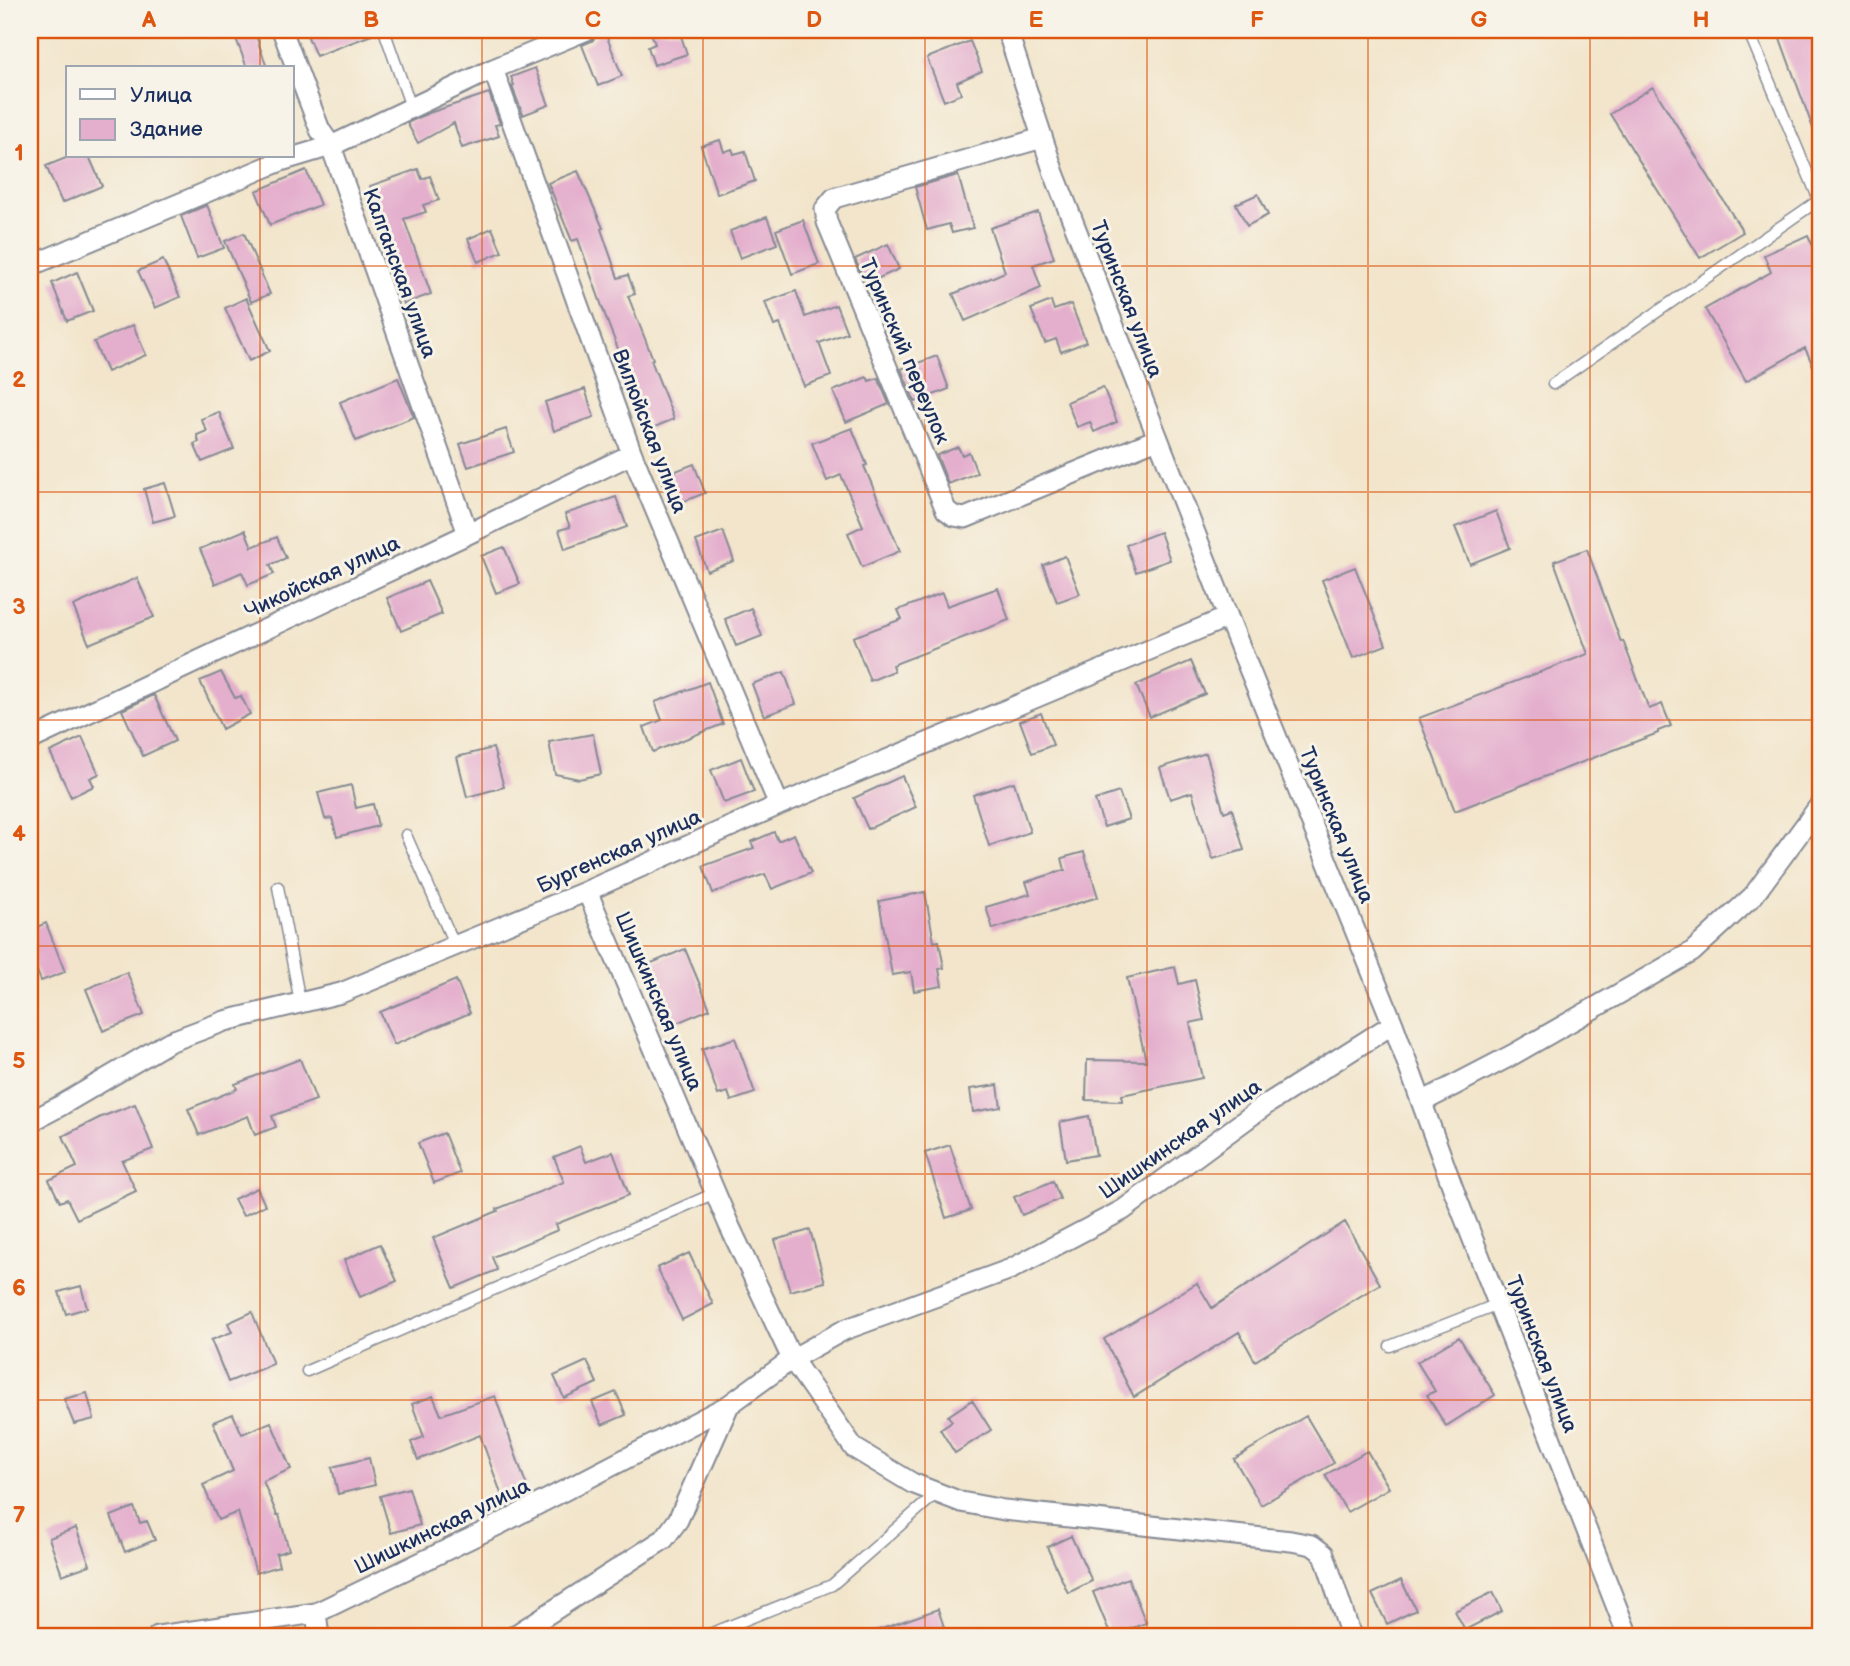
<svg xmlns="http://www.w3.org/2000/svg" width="1850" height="1666" viewBox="0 0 1850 1666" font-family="'Balsamiq Sans',sans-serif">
<rect width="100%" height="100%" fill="#f7f3e8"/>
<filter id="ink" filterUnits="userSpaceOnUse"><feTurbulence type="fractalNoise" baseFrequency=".0143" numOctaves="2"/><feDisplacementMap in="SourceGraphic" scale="14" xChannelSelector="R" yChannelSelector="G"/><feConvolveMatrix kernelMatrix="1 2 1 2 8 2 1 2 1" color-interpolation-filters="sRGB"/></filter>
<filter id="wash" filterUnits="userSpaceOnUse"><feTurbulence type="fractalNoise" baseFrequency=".00686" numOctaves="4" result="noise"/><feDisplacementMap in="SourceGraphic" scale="28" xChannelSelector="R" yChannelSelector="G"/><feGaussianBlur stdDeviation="1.57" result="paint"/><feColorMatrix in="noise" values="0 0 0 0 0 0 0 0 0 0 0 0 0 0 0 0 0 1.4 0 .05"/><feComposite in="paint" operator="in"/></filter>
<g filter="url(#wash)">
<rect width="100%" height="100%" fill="#f2e5cb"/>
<g id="blocks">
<path fill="#e4afcd" d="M233 30H254L267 68H247Z
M305 30H377V33L316 56Z
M650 30H679L687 54 654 65 648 47 655 44Z
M1777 30H1820V142H1818Z
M605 32 622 76 598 86 582 45 592 41 598 34Z
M970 41 982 71 957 82 961 94 944 101 927 58Z
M535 68 549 105 523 115 512 86 514 85 511 77Z
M1653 87 1743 232 1700 258 1610 114Z
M489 93 500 124 495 125 499 136 462 148 454 123 418 143 407 123 429 113Z
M720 140 724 152 732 149 734 154 745 151 755 181 717 194 701 146Z
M71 156H89L102 186 62 203 46 166Z
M418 169 422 179 430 176 439 200 423 205 426 212 404 219 431 294 404 304 388 258 395 255 370 186Z
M306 170 320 205 270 225 256 191Z
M578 171 603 228 601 229 618 278 628 275 635 294 628 296 653 359 651 360 674 419 650 429 609 326 578 239 572 241 548 183Z
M958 175 973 228 952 233 949 224 927 230 915 187Z
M1258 194 1268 215 1247 226 1236 204Z
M207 205 224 248 197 258 181 216Z
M1038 212 1054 258 1033 265 1041 288 965 321 953 294 1005 272 990 228Z
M767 217 777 244 740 258 730 231Z
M803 220 819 264 792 274 776 230Z
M492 228 502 252 478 262 468 239Z
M244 233 270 294 251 302 225 241Z
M1808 235 1820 262V381L1805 348 1746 381 1705 309 1771 272 1764 255Z
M888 244 899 269 866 284 855 259Z
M163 260 180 297 155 308 138 271Z
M77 272 93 311 67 321 52 283Z
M796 291 805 317 836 305 847 333 819 343 831 376 804 386 780 324 774 326 765 302Z
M246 298 270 351 249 361 225 308Z
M1051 301 1054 310 1071 304 1086 342 1061 352 1056 339 1045 343 1031 309Z
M133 325 146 355 107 372 94 342Z
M937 356 949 389 915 402 901 369Z
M867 377 869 381 878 378 889 404 846 422 833 391Z
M398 378 414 417 356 441 340 402Z
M1103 387 1117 422 1094 432 1090 422 1077 427 1067 402Z
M585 389 594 417 554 431 545 402Z
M219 412 234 449 202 462 194 444 199 442 197 435 207 431 201 419Z
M852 428 867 465 864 466 900 551 862 567 848 533 863 526 841 475 827 481 812 443Z
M506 429 514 452 468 467 460 444Z
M958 447 962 455 969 452 977 473 948 484 937 455Z
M694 464 705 493 672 506 660 477Z
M165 483 175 516 153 522 144 489Z
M616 497 627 527 565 549 559 530 570 527 565 514Z
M1496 511 1510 548 1470 564 1455 527Z
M245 530 252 547 277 537 286 558 270 565 274 574 248 585 242 572 215 584 200 549Z
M723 531 734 561 707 571 696 541Z
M1160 532 1170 560 1136 572 1126 545Z
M504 547 520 584 496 593 481 556Z
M1587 549 1621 642 1623 641 1649 709 1662 704 1671 726 1658 731V733L1455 811 1419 718 1588 654 1554 561Z
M1065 556 1080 594 1057 602 1043 565Z
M1355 567 1386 645 1353 658 1322 580Z
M137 578 154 617 89 644 73 606Z
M427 581 442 614 401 631 387 598Z
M998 588 1009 620 892 665 894 671 870 681 853 637 902 619 898 610 942 593 947 606Z
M751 608 762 636 736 646 725 619Z
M1191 661 1205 694 1150 717 1136 685Z
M221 672 235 698 241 696 250 714 222 729 200 681Z
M784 672 796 704 764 716 752 684Z
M708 682 723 724 653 752 644 727 662 720 655 702Z
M154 695 175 741 143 756 122 710Z
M1041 713 1053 745 1032 753 1020 721Z
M593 734 601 774 579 779 555 774 549 742Z
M82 737 99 774 90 778 94 786 71 797 50 752Z
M493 748 504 787 467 797 457 757Z
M1206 753 1224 812 1232 809 1244 850 1213 859 1192 792 1170 799 1160 768Z
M741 758 754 792 724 803 711 770Z
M902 776 916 807 868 829 854 798Z
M1014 782 1030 832 989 846 973 795Z
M351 785 356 808 373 804 378 826 337 837 332 818 325 819 318 793Z
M1119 792 1129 819 1104 827 1095 800Z
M774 832 778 841 794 834 811 873 772 889 765 874 713 893 703 866 754 848 751 842Z
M1084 852 1098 897 993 929 986 907 1030 894 1026 882 1065 870 1062 858Z
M925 892 934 942 939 941 944 968 939 969 942 986 914 991 911 972 892 975 879 901Z
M46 923 65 972 41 981 30 953V930Z
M685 949 710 1009 674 1024 649 964Z
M1175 967 1179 984 1195 980 1204 1020 1190 1023 1202 1078 1122 1095V1101L1086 1100 1087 1060 1146 1061 1127 978Z
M127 972 144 1015 103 1031 86 989Z
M456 980 470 1013 394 1045 380 1012Z
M735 1038 755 1093 731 1101 728 1092 718 1095 702 1049Z
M300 1059 316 1100 272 1116 276 1127 255 1135 248 1116 199 1135 188 1109 237 1089 235 1084Z
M998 1085 1001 1107 973 1112 970 1089Z
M135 1104 153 1149 122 1161 136 1191 77 1219 67 1199 60 1202 49 1180 77 1167 63 1136 101 1117Z
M1089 1116 1096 1155 1066 1160 1060 1122Z
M444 1133 460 1173 434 1183 418 1143Z
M950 1145 971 1210 946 1218 925 1153Z
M580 1146 586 1162 613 1152 629 1195 556 1224 558 1230 492 1257 497 1270 454 1288 433 1238 498 1211 497 1209 564 1182 554 1157Z
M1053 1181 1060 1199 1022 1215 1014 1197Z
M257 1188 265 1205 243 1216 234 1199Z
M1345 1222 1380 1284 1255 1361 1239 1332 1134 1397 1104 1339 1197 1283 1212 1308Z
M810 1230 825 1282 790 1291 775 1240Z
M380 1244 397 1281 360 1297 344 1260Z
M689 1253 713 1304 682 1320 657 1268Z
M81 1286 87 1308 66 1314 59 1292Z
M252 1312 273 1364 228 1382 211 1340 232 1332 228 1323Z
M1459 1337 1495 1395 1446 1426 1427 1395 1435 1391 1417 1362Z
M587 1361 597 1383 564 1398 554 1376Z
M616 1392 626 1415 602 1425 592 1402Z
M87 1393 94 1419 74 1424 64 1399Z
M433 1396 441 1415 495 1396 527 1487 502 1496 480 1435 418 1460 411 1442 424 1437 412 1404Z
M972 1400 991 1430 955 1453 940 1429 952 1421 948 1416Z
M233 1414 242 1434 271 1422 291 1469 263 1481 277 1515H279L289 1550 276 1554 279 1566 256 1573 238 1512 218 1520 203 1485 233 1471 213 1422Z
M1306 1416 1334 1463 1261 1505 1234 1459Z
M1367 1451 1389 1488 1347 1512 1325 1475Z
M369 1458 375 1485 338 1494 332 1467Z
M409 1488 420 1525 391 1533 380 1496Z
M134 1507 140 1523 147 1521 155 1540 125 1552 111 1516Z
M76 1528 90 1565 62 1575 49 1538Z
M1071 1536 1092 1581 1068 1593 1047 1547Z
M1128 1578 1146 1623 1111 1636 1093 1592Z
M1401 1580 1416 1610 1387 1624 1372 1594Z
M1493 1592 1502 1611 1465 1630 1455 1611Z
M938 1609 947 1636H870V1633Z"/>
</g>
</g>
<g filter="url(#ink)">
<use href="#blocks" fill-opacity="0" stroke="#868a94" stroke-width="2"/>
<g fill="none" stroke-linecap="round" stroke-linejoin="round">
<g stroke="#868a94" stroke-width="13">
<path id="lane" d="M384 30 411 107
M1553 384 1819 200 1748 30
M406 835 455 946
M278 887 300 1002
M1390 1346 1498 1304
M307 1371 715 1193
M705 1636 832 1585 937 1493"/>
</g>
<g stroke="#868a94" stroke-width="23">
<path id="street" d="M282 30 320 130 331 146 468 534
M1007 30 1054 173 1228 617 1393 1024 1454 1191 1628 1636
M493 69 632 454 779 805
M1042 138 834 198 825 209 827 222 946 510 954 516 965 518 1157 439
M30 266 281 161 331 146 493 69 587 30
M30 740 468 534 632 454
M587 891 729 1225 792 1359 854 1448 912 1483 961 1502 1004 1510 1291 1541 1312 1545 1324 1554 1351 1636
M1422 1102 1514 1054 1692 952 1753 896 1820 805
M30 1122 60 1106 169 1042 225 1021 341 993 587 891 779 805 1228 617
M316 1613 319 1636
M158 1636 316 1613 498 1525 729 1405 792 1359 844 1330 1011 1269 1123 1210 1267 1104 1393 1024
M514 1636 664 1539 678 1520 729 1405"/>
</g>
<use href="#lane" stroke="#fff" stroke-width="10"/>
<use href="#street" stroke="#fff" stroke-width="19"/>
</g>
</g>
<path fill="none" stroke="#de5710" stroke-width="2" stroke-opacity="0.55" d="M260 30V68M482 30V1636M703 30V1636M925 30V1636M1147 30V1636M1368 30V1636M1590 30V1636M260 156V1636M30 266H1820M30 492H1820M30 720H1820M30 946H1820M30 1174H1820M30 1400H1820"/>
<g text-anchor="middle" stroke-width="6" stroke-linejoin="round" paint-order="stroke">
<g font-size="21" fill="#1b2f5e" stroke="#f7f3e8">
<text transform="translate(400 273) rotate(70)" y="7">Калганская улица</text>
<text transform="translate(1127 299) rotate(69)" y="7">Туринская улица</text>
<text transform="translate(905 351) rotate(67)" y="7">Туринский переулок</text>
<text transform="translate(650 431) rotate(69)" y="7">Вилюйская улица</text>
<text transform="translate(322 577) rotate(-25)" y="7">Чикойская улица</text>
<text transform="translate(1337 825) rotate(68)" y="7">Туринская улица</text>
<text transform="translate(619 851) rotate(-24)" y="7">Бургенская улица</text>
<text transform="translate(659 1001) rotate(67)" y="7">Шишкинская улица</text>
<text transform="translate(1180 1139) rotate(-35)" y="7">Шишкинская улица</text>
<text transform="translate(1542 1354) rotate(69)" y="7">Туринская улица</text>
<text transform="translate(442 1526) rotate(-26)" y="7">Шишкинская улица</text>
</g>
</g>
<rect width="1850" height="1666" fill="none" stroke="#f7f3e8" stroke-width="77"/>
<rect x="66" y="66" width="228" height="91" fill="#f7f3e8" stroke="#9fa5b1" stroke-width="2"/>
<rect x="80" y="89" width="35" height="10" fill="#ffffff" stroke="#9fa5b1" stroke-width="2"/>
<text x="130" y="102" font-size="21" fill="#1b2f5e">Улица</text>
<rect x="80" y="119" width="35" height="21" fill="#e4afcd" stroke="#9fa5b1" stroke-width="2"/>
<text x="130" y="136" font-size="21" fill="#1b2f5e">Здание</text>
<rect x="38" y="38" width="1774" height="1590" fill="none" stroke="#de5710" stroke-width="2.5"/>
<g font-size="23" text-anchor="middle" font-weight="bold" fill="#de5710">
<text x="149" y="27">A</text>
<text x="371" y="27">B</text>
<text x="593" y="27">C</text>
<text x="814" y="27">D</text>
<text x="1036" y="27">E</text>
<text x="1257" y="27">F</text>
<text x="1479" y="27">G</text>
<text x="1701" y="27">H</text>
<text x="19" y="160">1</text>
<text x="19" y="387">2</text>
<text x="19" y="614">3</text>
<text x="19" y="841">4</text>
<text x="19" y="1068">5</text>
<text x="19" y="1295">6</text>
<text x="19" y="1522">7</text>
</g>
</svg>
